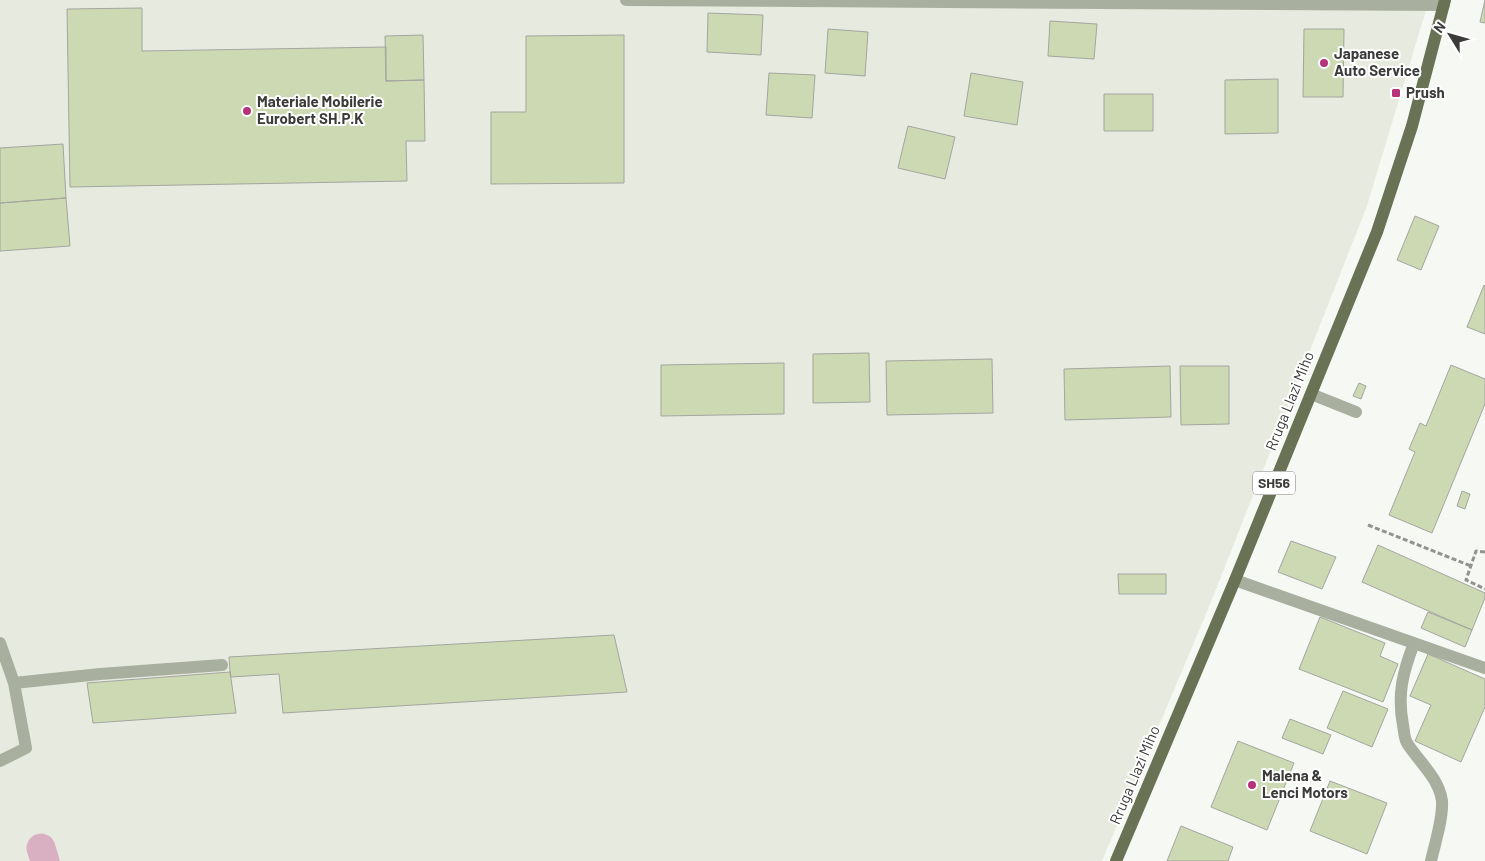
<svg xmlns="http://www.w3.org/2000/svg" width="1485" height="861" viewBox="0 0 1485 861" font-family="Barlow,sans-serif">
<rect width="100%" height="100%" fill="#f6f8f3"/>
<path fill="#e7ebdf" d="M0 0H1429L1367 206 1211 602 1102 861H0Z"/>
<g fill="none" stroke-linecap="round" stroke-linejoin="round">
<path stroke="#d9b0c1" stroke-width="29" d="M41 848 45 861"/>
</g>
<path fill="#ccd9b3" stroke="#a4a5a0" d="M1485 0V23L1480 22Z
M142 8V51L386 47V81L424 80 425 141H406L407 181 70 187 67 9Z
M708 13 763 15 761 55 707 52Z
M1050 21 1097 24 1094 59 1048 56Z
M828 29 868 32 865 76 825 73Z
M1304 29H1344L1343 97H1303Z
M423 35 424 80 386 81 385 36Z
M624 35V183L491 184V112H526V36Z
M769 73 815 75 812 118 766 115Z
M971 73 1023 82 1017 125 964 116Z
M1278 79V133L1225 134V80Z
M1104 94H1153V131H1104Z
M908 126 955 137 945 179 898 168Z
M63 144 66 198 0 203V148Z
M66 198 70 246 0 251V203Z
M1415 216 1439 226 1421 270 1397 260Z
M1484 285 1485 286V334L1467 327Z
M869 353 870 402 813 403V354Z
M992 359 993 413 887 415 886 361Z
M784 363V414L661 416V365Z
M1451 365 1485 379V404L1432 533 1389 515 1415 452 1409 449 1420 423 1426 426Z
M1170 366 1171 417 1065 420 1064 369Z
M1180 366H1229V424L1181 425Z
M1359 383 1366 386 1361 399 1353 396Z
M1462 491 1470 494 1465 509 1457 506Z
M1291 541 1336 557 1322 589 1278 572Z
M1378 545 1485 593V598L1472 630 1362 582Z
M1118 574H1166V594H1119Z
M1428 612 1472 630 1465 647 1421 628Z
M1320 617 1385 643 1380 656 1398 664 1383 702 1299 669Z
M614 635 627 692 283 713 279 674 231 677 230 672 229 657Z
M1428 654 1485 679V707L1461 762 1415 741 1431 705 1410 696Z
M230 672 236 713 93 723 87 683Z
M1343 691 1388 709 1372 747 1327 728Z
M1290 719 1331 735 1323 754 1282 738Z
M1238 741 1294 763 1267 830 1211 807Z
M1330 781 1387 803 1367 854 1310 831Z
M1181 826 1233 847 1228 861H1167Z"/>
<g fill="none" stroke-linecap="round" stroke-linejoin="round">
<path stroke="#929390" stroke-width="3" stroke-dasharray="5 2.5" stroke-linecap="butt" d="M1368 525 1471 566
M1485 552 1476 551 1466 580 1485 589"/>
<path stroke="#a9af9e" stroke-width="12" d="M626 0 1444 5
M1311 394 1356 412
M1235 580 1485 668
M0 643 14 683 26 748 0 761
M1414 643C1403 672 1397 694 1403 725 1404 730 1404 738 1407 743 1419 762 1439 778 1442 801 1443 819 1435 843 1431 861
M14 683 100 674 222 665"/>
<path stroke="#697255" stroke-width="12" d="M1116 861 1235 580 1377 232 1412 126 1445 0"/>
</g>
<g fill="#b6337a" stroke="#fff" stroke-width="2">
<circle cx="1324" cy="63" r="5"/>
<rect x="1391" y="88" width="10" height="10" rx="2.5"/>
<circle cx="247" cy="111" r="5"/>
<circle cx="1252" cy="785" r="5"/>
</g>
<g text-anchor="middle" stroke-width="4" stroke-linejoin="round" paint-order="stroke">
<rect fill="#fff" stroke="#767675" stroke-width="1" x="1253" y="471.5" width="42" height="23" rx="4"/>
<g font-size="14" font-weight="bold" fill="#3b3c3a">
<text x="1274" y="488">SH56</text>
</g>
<g font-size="15" font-weight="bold" fill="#3b3c3a" stroke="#fff" text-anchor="start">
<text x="1334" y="59">Japanese<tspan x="1334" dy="17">Auto Service</tspan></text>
<text x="1406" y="98">Prush</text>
<text x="257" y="107">Materiale Mobilerie<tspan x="257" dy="17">Eurobert SH.P.K</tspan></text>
<text x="1262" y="781">Malena &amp;<tspan x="1262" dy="17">Lenci Motors</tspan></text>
</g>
<g font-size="15" fill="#3b3c3a" stroke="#fff">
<text transform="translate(1290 401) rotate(-68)" y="5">Rruga Llazi Miho</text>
<text transform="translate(1135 775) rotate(-67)" y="5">Rruga Llazi Miho</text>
</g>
</g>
<g transform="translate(1450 35) rotate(307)" stroke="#ffffff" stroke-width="4" paint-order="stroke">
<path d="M0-4L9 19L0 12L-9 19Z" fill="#3b3c3a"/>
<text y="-8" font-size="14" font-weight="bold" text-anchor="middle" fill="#3b3c3a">N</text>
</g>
</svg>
